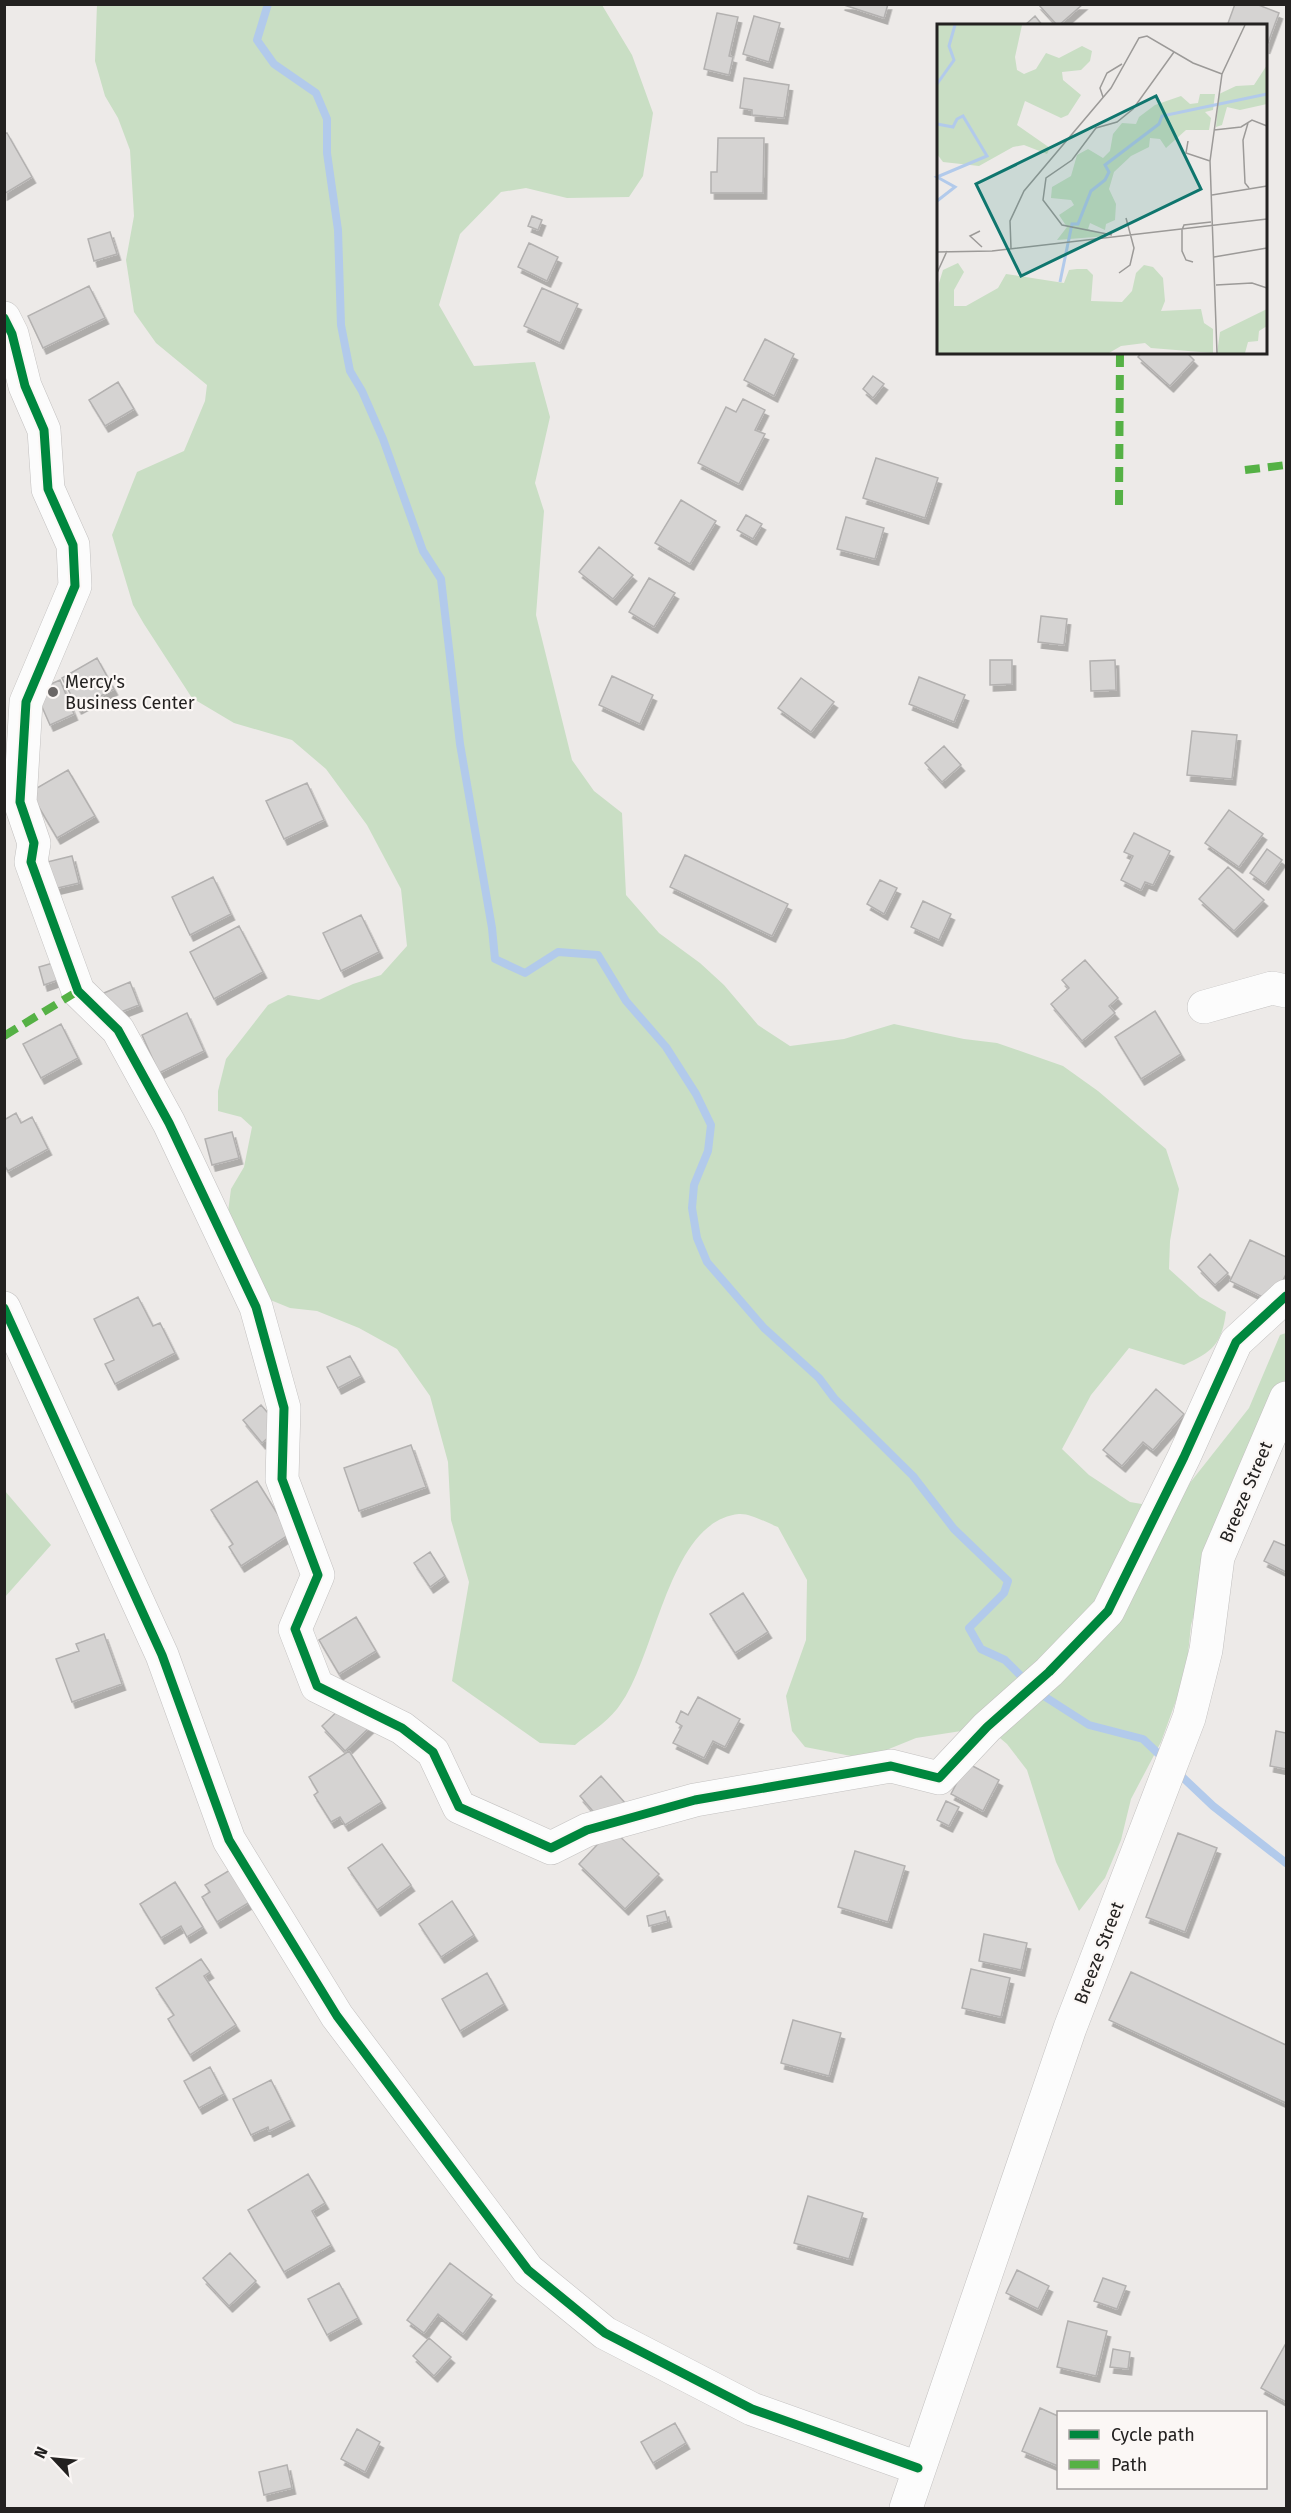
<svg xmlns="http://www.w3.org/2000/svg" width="1291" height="2513" viewBox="0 0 1291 2513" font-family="'Fira Sans',sans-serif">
<defs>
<filter id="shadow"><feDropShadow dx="3.5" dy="6" stdDeviation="0" flood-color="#0004"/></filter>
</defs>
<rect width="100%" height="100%" fill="#edeae8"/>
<path fill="#c9dec4" d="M97 4 602 5 632 55 653 113 643 176 629 197 567 198 526 188 501 192 460 234 439 305 474 366 535 362 550 417 535 483 544 511 536 615 572 760 594 791 622 813 626 895 659 933 700 963 724 985 758 1025 790 1046 844 1039 894 1024 964 1039 997 1043 1063 1066 1098 1091 1166 1149 1179 1189 1170 1241 1169 1269 1200 1297 1226 1312C1222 1344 1212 1352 1184 1365L1129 1348 1091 1395 1062 1449 1089 1475 1130 1502 1159 1507 1182 1493 1249 1408 1280 1335 1286 1333V1392L1209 1560 1191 1625 1186 1673 1161 1742 1131 1799 1121 1840 1105 1878 1079 1911 1056 1862 1027 1770 1007 1744 987 1727 916 1738 884 1751 851 1756 805 1747 792 1731 786 1696 806 1640 807 1580 778 1527C767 1523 750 1513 739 1514 667 1521 656 1662 617 1709 606 1723 588 1734 575 1745L540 1743 452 1681 469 1582 451 1520 448 1462 430 1396 397 1349 359 1328 317 1311 290 1308 268 1299 228 1212 231 1189 244 1167 252 1127 241 1117 218 1111V1091L226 1059 268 1005 288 995 319 1000 353 984 381 975 407 946 401 889 367 825 326 769 292 740 234 723 192 698 144 624 133 605 112 535 137 472 184 451 205 401 207 385 156 343 134 312 126 260 134 216 130 150 118 118 105 96 95 61Z
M5 1491 51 1545 5 1597Z"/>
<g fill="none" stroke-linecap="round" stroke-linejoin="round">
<path stroke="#b2caeb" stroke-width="8" d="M268 4 257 40 274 64 316 93 327 119V153L338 230 341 325 350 371 362 391 383 439 423 551 441 579 460 744 492 928 495 959 525 973 558 952 598 955 626 1001 666 1047 696 1094 711 1125 708 1151 694 1185 692 1208 697 1238 707 1262 764 1328 819 1378 834 1398 913 1476 954 1529 1008 1581 1004 1593 969 1628 981 1649 1005 1660 1027 1682
M1036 1691 1089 1725 1143 1739 1165 1760
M1176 1771 1213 1806 1286 1863"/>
</g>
<path fill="#d5d3d2" stroke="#b3b1b0" stroke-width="1.5" filter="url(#shadow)" d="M841 4H888L884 18Z
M1038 4H1083L1058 26Z
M1235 4H1256L1279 13 1266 48V26H1227Z
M717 13 738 17 729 56 733 57 729 75 704 69Z
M754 16 780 23 769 62 743 54Z
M1035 16 1043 26H1024Z
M744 78 789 85 784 118 752 115V110L740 108Z
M7 133 32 177 4 194V134Z
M718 138H764L763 193H711V172H717Z
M532 216 542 220 538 230 528 226Z
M110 232 117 254 94 261 88 239Z
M529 243 558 257 547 281 518 267Z
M89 286 105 318 43 348 28 316Z
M542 288 578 304 560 343 524 326Z
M765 339 794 354 774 396 744 380Z
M1142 352H1186L1194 360 1170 386 1138 357Z
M873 376 884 384 873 398 863 389Z
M118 382 134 409 105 426 89 400Z
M743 399 765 410 755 430 765 434 739 484 698 463 726 407 736 412Z
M876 458 938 478 925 518 863 498Z
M681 500 716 521 690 564 655 543Z
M746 515 762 524 753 539 737 530Z
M846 517 884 528 875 559 837 549Z
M599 547 633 575 613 599 579 572Z
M649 578 675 593 654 627 629 612Z
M1041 616 1067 619 1064 645 1038 642Z
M97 658 114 689 78 708 62 678Z
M990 660H1012V684L990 685Z
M1115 660 1116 690 1091 691 1090 661Z
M612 676 653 695 640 724 599 705Z
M919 677 965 695 954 722 909 704Z
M801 678 834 702 811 732 778 708Z
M60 680 74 714 50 725 35 691Z
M1192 731 1237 735 1232 779 1187 775Z
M944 746 961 765 942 782 925 763Z
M68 770 95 816 57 838 30 792Z
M307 783 324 820 284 839 266 801Z
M1229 810 1263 834 1239 867 1205 843Z
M1134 833 1170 851 1153 885 1145 882 1141 890 1121 880 1133 856 1124 852Z
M1267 849 1282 860 1265 884 1250 873Z
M685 855 788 904 772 936 670 887Z
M72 856 79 883 49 890 43 863Z
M1228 867 1264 900 1234 931 1199 899Z
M213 877 231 914 190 935 172 897Z
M880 880 897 888 884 914 867 904Z
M923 901 951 914 939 940 911 927Z
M361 915 379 952 341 971 323 933Z
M239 926 263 972 214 999 190 952Z
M1085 960 1118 998 1109 1006 1115 1013 1082 1041 1051 1004 1069 988 1062 980Z
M60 961 64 978 44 985 39 967Z
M130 982 139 1005 113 1015 104 993Z
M1155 1011 1181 1054 1141 1079 1115 1037Z
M187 1013 204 1051 159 1073 142 1035Z
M61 1024 78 1058 41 1078 23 1044Z
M16 1113 21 1123 32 1117 48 1149 8 1171 4 1165V1120Z
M232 1132 239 1158 212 1165 205 1139Z
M1250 1240 1286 1257V1274L1273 1302 1230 1281Z
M1210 1254 1228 1273 1215 1285 1198 1267Z
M138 1297 153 1326 160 1323 175 1353 115 1384 105 1364 114 1360 94 1319Z
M350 1356 361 1376 338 1388 327 1367Z
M1156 1389 1184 1414 1153 1450 1143 1442 1122 1466 1103 1450Z
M261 1405 280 1427 262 1443 243 1420Z
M411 1445 426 1487 359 1511 344 1468Z
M257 1481 290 1534 241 1566 229 1547 233 1544 211 1510Z
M1274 1541 1286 1546V1572L1264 1561Z
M430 1552 445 1576 430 1587 414 1563Z
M743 1593 768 1632 735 1653 710 1614Z
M356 1617 376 1651 339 1674 319 1640Z
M104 1634 122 1684 72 1702 56 1659 79 1651 76 1644Z
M698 1697 740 1719 725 1747 713 1741 704 1758 673 1743 682 1726 676 1722 681 1711 688 1715Z
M347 1702 370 1727 345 1751 322 1726Z
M1276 1731 1286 1733V1769L1270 1766Z
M349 1751 382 1802 345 1825 340 1817 331 1822 314 1795 318 1792 309 1777Z
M967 1763 999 1780 983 1811 951 1794Z
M601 1776 626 1804 604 1824 580 1796Z
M946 1801 959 1807 949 1826 937 1820Z
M612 1829 659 1874 625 1909 579 1864Z
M1178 1833 1217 1848 1185 1932 1146 1917Z
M382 1844 411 1885 377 1910 348 1868Z
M855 1851 905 1866 888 1922 838 1907Z
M230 1870 250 1902 217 1922 202 1897 210 1892 205 1885Z
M175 1882 203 1927 187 1937 181 1926 161 1938 140 1904Z
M452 1901 474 1935 441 1957 419 1924Z
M665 1911 668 1921 649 1926 647 1916Z
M984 1934 1027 1943 1021 1970 979 1961Z
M201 1959 210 1972 204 1976 236 2025 190 2055 168 2019 174 2015 156 1988Z
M971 1969 1010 1978 1001 2017 962 2008Z
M1131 1972 1286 2045V2103L1109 2020Z
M487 1973 504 2004 460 2031 442 1999Z
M793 2020 841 2033 829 2076 781 2063Z
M210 2067 224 2094 199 2108 184 2081Z
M271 2080 291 2120 269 2131 268 2127 251 2135 233 2099Z
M308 2174 325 2203 312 2211 331 2245 284 2272 248 2210Z
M808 2196 863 2213 849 2259 794 2243Z
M230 2253 256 2281 229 2306 203 2278Z
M450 2263 492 2295 463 2334 438 2314 424 2333 407 2320Z
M1017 2270 1049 2286 1038 2309 1006 2293Z
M1103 2278 1126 2286 1117 2309 1094 2301Z
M339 2283 358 2318 327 2335 308 2299Z
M1068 2321 1107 2331 1096 2376 1057 2367Z
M429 2338 451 2357 434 2376 413 2356Z
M1285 2345 1286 2346V2402L1261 2388Z
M1113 2349 1130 2352 1128 2369 1110 2367Z
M1040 2408 1058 2416V2466L1022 2451Z
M675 2423 686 2443 653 2463 641 2442Z
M357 2429 380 2442 365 2472 341 2459Z
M287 2465 292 2488 264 2495 259 2472Z"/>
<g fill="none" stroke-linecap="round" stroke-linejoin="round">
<g stroke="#c3c1c0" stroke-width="34">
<path id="minor" d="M4 318 12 334 25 386 44 430 48 489 73 545 75 586 26 702 20 802 34 843 31 862 78 991 118 1030 169 1123 256 1307 284 1408 282 1479 318 1575 295 1629 317 1686 402 1728 433 1752 459 1807 551 1848 587 1830 695 1800 781 1785 891 1766 939 1778 987 1727 1049 1672 1108 1611 1184 1457 1236 1342 1286 1296
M1204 1007 1272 988 1286 991
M4 1308 162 1655 229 1840 337 2016 528 2270 605 2333 752 2409 918 2468
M906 2508 1070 2028 1189 1718 1206 1650 1218 1557 1286 1398"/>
</g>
<use href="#minor" stroke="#fcfcfc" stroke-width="33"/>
<path stroke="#55b145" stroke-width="8" stroke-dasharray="15 8" stroke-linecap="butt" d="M1245 470 1286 465
M1119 505 1120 352
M4 1036 78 991"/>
<g stroke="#fbf7f5" stroke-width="13">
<path id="cycleway" d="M4 318 12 334 25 386 44 430 48 489 73 545 75 586 26 702 20 802 34 843 31 862 78 991 118 1030 169 1123 256 1307 284 1408 282 1479 318 1575 295 1629 317 1686 402 1728 433 1752 459 1807 551 1848 587 1830 695 1800 781 1785 891 1766 939 1778 987 1727 1049 1672 1108 1611 1184 1457 1236 1342 1286 1296
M4 1308 162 1655 229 1840 337 2016 528 2270 605 2333 752 2409 918 2468"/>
</g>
<use href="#cycleway" stroke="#00873e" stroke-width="9"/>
</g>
<circle fill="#6a6766" stroke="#fbf7f5" stroke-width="2" cx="53" cy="692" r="6"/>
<g text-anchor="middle" stroke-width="4.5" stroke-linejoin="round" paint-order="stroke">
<g font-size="18" fill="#232120" stroke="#fbf7f5" text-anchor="start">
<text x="65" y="688">Mercy's<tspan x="65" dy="21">Business Center</tspan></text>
</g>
<g font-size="18" fill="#232120" stroke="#fbf7f5">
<text transform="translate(1246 1492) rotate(-67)" y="6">Breeze Street</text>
<text transform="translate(1099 1953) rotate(-69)" y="6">Breeze Street</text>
</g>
</g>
<g transform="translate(937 24)">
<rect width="330" height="330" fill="#edeae8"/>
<path d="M0 1H85L78 33 80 46 87 50 99 45 109 29 122 34 145 22 155 27 153 37 144 46 125 48 126 56 144 71 131 91 124 94 88 77 80 101 113 124 110 130 87 121 76 123 42 142 6 138 0 130ZM330 41V80L303 86 290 83 285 101 279 103 282 70 299 62 317 61ZM263 70H278L276 86 268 88 274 94 272 106H249L229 124 223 115 213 114 212 123 194 132 177 148 172 165 179 180 178 196 169 200 168 206 153 199 151 205 170 212 120 216 130 203 122 191 137 181 134 176 114 174 115 163 134 152 140 131 151 125 166 134 173 127 176 110 185 99 199 100 202 93 218 81 244 72 253 80 261 79ZM21 239 27 248 17 266V282H29L61 264 69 250 127 259 132 246 140 245H150L156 251 154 277 185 278 195 267 199 249 207 241 216 243 226 254 228 277 224 287 264 285 267 299 276 305V329L214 324 208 319 184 322 172 329H0L2 259 6 246ZM330 285V302L322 307 321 317 311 318 308 329H280L283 308Z" fill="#c9dec4"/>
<path fill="none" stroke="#b2caeb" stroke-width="3" d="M0 60 17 36 12 22 18 1M0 100 16 103 20 95 26 92 50 132 0 153 18 163 0 177M123 258 135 200H141L154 167 168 156 172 148 168 141 222 100 225 92 330 70"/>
<path fill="none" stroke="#9c9a98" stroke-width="1.5" d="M166 73 163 64 170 49 185 40M311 99 306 116 308 159 312 164M277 106 304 103 315 96 330 102M251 117 249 129 273 137M275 171 330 162M43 207 33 212 45 223M175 211 125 201 106 176 109 154 135 136 159 104 180 98 196 85 237 28M74 224 73 197 87 167 174 64 202 14 210 12 256 39 285 50M0 228 55 227 330 195M277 233 330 224M256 238 249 236 245 227V206L247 201 274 198M0 249 10 227M182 249 193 241 197 224 189 194M279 261 315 259 330 264M280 329 273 137 285 50 308 1"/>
<path fill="#0f766e" fill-opacity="0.15" stroke="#0f766e" stroke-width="3" d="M219 72 264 165 84 252 39 160Z"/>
<rect width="330" height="330" fill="none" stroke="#232120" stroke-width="3"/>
</g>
<rect width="1291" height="2513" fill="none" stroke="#232120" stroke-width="12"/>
<rect x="1057" y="2411" width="210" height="78" fill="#fbf7f5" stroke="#a5a1a0" stroke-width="1.5"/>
<rect x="1069" y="2430" width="30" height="9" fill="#00873e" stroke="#a5a1a0" stroke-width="1.5"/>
<text x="1111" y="2441" font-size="18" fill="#232120">Cycle path</text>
<rect x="1069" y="2460" width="30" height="9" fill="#55b145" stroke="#a5a1a0" stroke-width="1.5"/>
<text x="1111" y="2471" font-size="18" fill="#232120">Path</text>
<g transform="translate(54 2459) rotate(296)" stroke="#fbf7f5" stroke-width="4.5" paint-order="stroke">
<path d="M0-4.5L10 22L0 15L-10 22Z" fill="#232120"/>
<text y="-9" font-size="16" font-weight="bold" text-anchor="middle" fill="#232120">N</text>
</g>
</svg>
